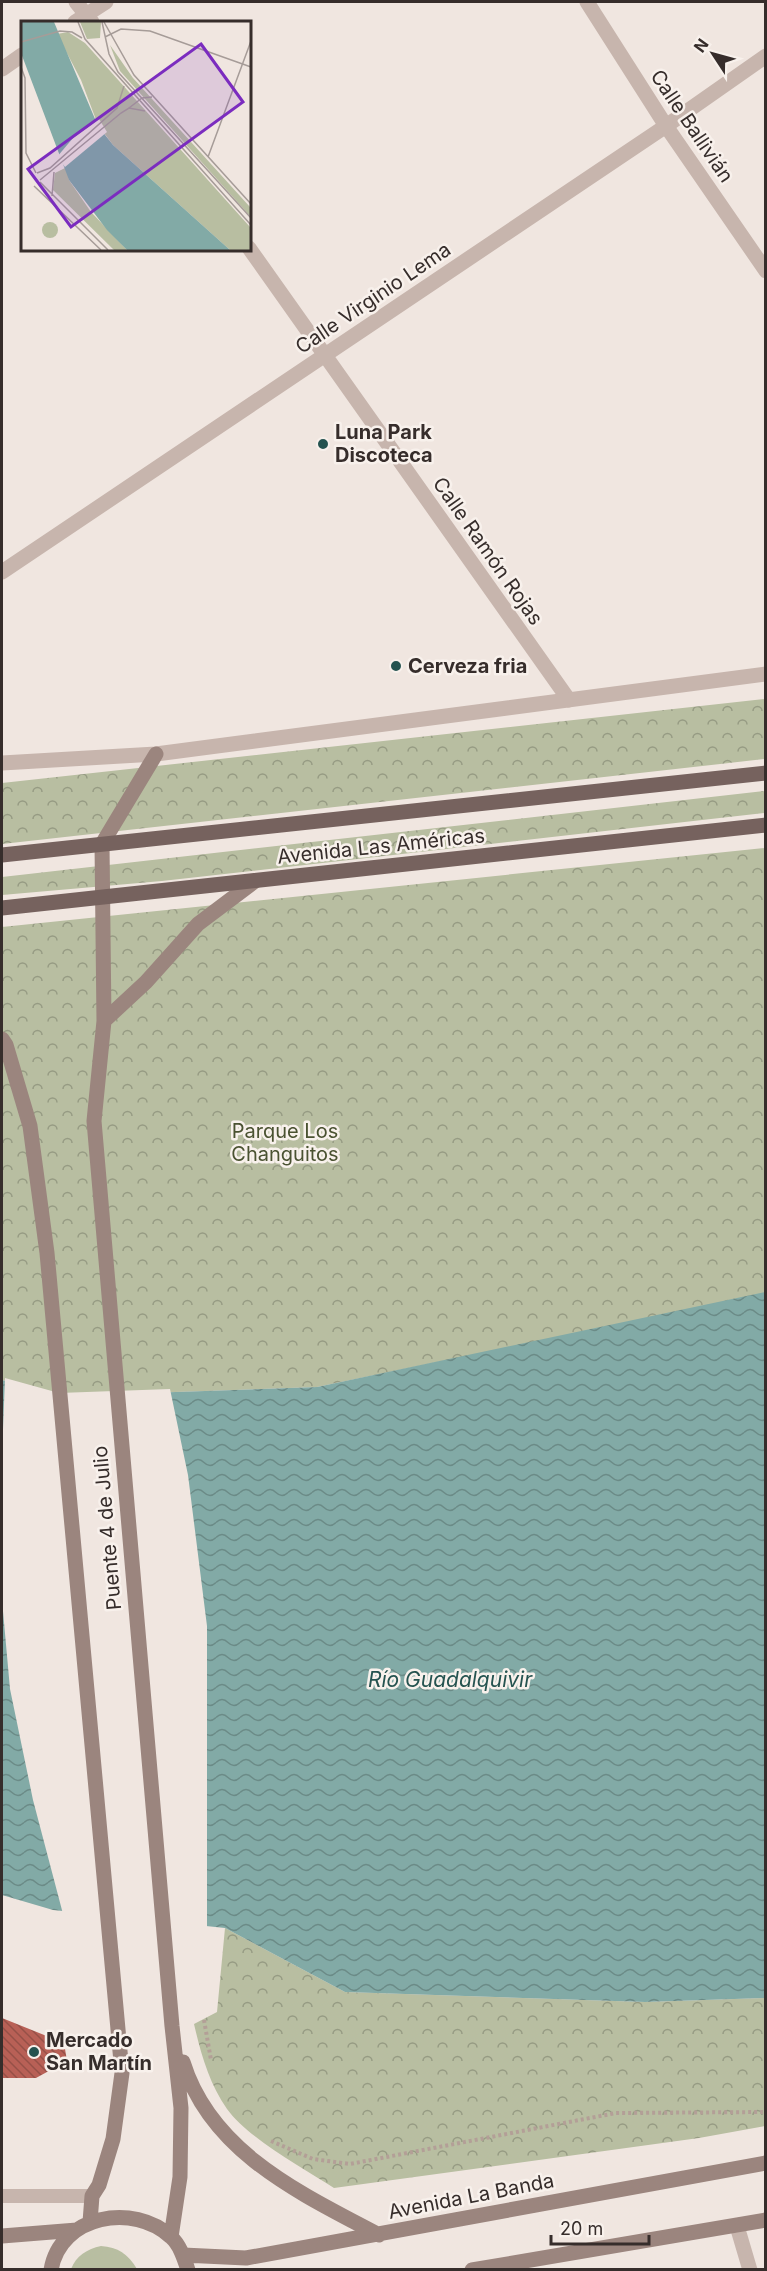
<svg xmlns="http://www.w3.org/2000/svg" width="767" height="2271" viewBox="0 0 767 2271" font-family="Inter,sans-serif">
<defs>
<pattern id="park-crowns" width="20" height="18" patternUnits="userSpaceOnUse" patternTransform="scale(1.5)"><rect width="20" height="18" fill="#b8bea1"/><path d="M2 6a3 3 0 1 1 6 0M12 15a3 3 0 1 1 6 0" fill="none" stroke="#969b83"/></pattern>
<pattern id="water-waves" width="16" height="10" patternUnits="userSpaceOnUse" patternTransform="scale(1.5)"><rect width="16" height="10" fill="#82aaa6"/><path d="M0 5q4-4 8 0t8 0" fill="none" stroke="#6b8b87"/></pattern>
<pattern id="building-back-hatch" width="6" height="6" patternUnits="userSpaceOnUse" patternTransform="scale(1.5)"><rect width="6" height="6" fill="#b86056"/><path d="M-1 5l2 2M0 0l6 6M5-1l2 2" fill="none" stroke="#965047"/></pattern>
</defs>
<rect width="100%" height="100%" fill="#f0e6e0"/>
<path fill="#b8bea1" d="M101 2246C118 2247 128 2254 137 2269H71C76 2256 87 2249 101 2246Z"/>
<path fill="url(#park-crowns)" d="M765 699V759L2 844V783Z
M765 791V813L162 881 2 895V877Z
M765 848V1294L317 1387 59 1396 2 1380V927Z
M225 1928 345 1992 645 2002 765 1998V2126L699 2138 334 2188C303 2168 249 2139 227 2109 209 2083 201 2054 194 2024L217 2012Z"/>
<path fill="url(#water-waves)" d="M765 1292V1998L645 2002 345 1992 225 1928 53 1910 2 1895V1380L59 1396 317 1387Z"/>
<path fill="#f0e6e0" d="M5 1378 59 1393 170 1389 188 1475 207 1626V1929L63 1914 33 1800 10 1689 2 1600V1455Z"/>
<path fill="url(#building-back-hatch)" d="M2 2018 64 2043 67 2061 36 2078H2Z"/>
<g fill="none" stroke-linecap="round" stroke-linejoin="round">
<path stroke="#b39f97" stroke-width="4" stroke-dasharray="3 3" stroke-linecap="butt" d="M204 2020 211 2060
M271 2141 313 2159 350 2164 616 2113 766 2112"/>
<path stroke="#c7b5ad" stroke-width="14" d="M2 2196H92"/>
<path stroke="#c7b5ad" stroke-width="15" d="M76 2 92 22
M249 248 569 700
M2 572 666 126 766 56
M737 2226 750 2270"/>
<path stroke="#c7b5ad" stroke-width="15" d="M587 2 666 126 766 271
M75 22 106 2
M2 69 22 55
M2 763 156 754 766 674"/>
<path stroke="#9b857e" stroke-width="15" d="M104 1021 102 844 156 754
M2 1039 6 1045 30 1126 47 1253 122 2073 113 2139 99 2185 92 2196 90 2222
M183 2062C211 2153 302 2194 379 2235
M2 2236 77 2230
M171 2237 180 2177 181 2108 172 2026 94 1121 104 1021 146 982 198 924 255 881
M183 2255 246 2258 766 2163
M51 2270C60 2215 134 2202 171 2237 180 2245 184 2258 188 2270
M472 2270 766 2220"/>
<path stroke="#76625e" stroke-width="15" d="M2 855 766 773
M2 908 766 825"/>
</g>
<g fill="#255350" stroke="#f8f1ec" stroke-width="2">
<circle cx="323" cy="444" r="6"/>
<circle cx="396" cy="666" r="6"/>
<circle cx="34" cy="2052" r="6"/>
</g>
<g text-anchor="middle" stroke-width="5" stroke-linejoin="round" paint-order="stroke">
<g font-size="20" fill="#362d2b" stroke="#f8f1ec">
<text transform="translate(692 126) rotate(56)" y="7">Calle Ballivián</text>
<text transform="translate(373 298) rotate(-34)" y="7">Calle Virginio Lema</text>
<text transform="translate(488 551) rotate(55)" y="7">Calle Ramón Rojas</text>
<text transform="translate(381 846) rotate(-6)" y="7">Avenida Las Américas</text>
<text transform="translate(107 1528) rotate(-95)" y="7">Puente 4 de Julio</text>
<text transform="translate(471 2196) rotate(-11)" y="7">Avenida La Banda</text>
</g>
<g font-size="20" font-weight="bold" fill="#362d2b" stroke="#f8f1ec" text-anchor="start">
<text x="335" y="439">Luna Park<tspan x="335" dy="23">Discoteca</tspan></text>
<text x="408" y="673">Cerveza fria</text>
<text x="46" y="2047">Mercado<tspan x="46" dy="23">San Martín</tspan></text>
</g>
<g font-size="20" fill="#4a5231" stroke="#f8f1ec">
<text x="285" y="1138">Parque Los<tspan x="285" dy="23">Changuitos</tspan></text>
</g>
<g font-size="21" font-style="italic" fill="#255350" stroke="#f8f1ec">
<text x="450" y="1687">Río Guadalquivir</text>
</g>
</g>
<g transform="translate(21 21)">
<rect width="230" height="230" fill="#f0e6e0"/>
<path d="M21 209a8 8 0 1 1 16 0a8 8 0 1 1-16 0Z" fill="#b8bea1"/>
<path d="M59 1H80L79 17 66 18ZM47 11 64 22 229 206V229H209L92 124 77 104 60 59 36 13ZM89 24 112 57 229 186V195L99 50ZM46 146 48 159 70 191 106 229H93L32 169 34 152Z" fill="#b8bea1"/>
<path d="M0 1H33L77 105 92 124 209 229H106L86 209 48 159 0 32Z" fill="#82aaa6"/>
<path d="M78 98 86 111 44 146 36 136 52 117Z" fill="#f0e6e0"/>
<path fill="none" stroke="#a69c98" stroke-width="1.5" d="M57 1 64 18 230 204M81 1 88 33 97 51 230 197M83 1 113 54 230 183M84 16 100 8 129 10 230 46M0 21 39 10 51 11 61 17M0 46 4 57 5 132 15 152M108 87 121 77 131 76M187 136 230 20M16 152 29 147 96 87 103 65M19 159 100 92 108 87 124 90M19 161 87 229M13 165 80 229M31 175 33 151"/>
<path fill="#7b2cbf" fill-opacity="0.15" stroke="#7b2cbf" stroke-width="3" d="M180 23 222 81 50 206 7 148Z"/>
<rect width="230" height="230" fill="none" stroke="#362d2b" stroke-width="3"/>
</g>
<rect width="767" height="2271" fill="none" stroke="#362d2b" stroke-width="6"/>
<g transform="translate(713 54) rotate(306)" stroke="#f8f1ec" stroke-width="4.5" paint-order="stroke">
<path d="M0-4.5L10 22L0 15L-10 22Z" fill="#362d2b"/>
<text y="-9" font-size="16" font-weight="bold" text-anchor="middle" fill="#362d2b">N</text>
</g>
<path d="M551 2235v9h98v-9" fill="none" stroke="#362d2b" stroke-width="3"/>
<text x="560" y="2235" font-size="18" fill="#362d2b" stroke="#f8f1ec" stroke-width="4.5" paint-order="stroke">20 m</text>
</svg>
